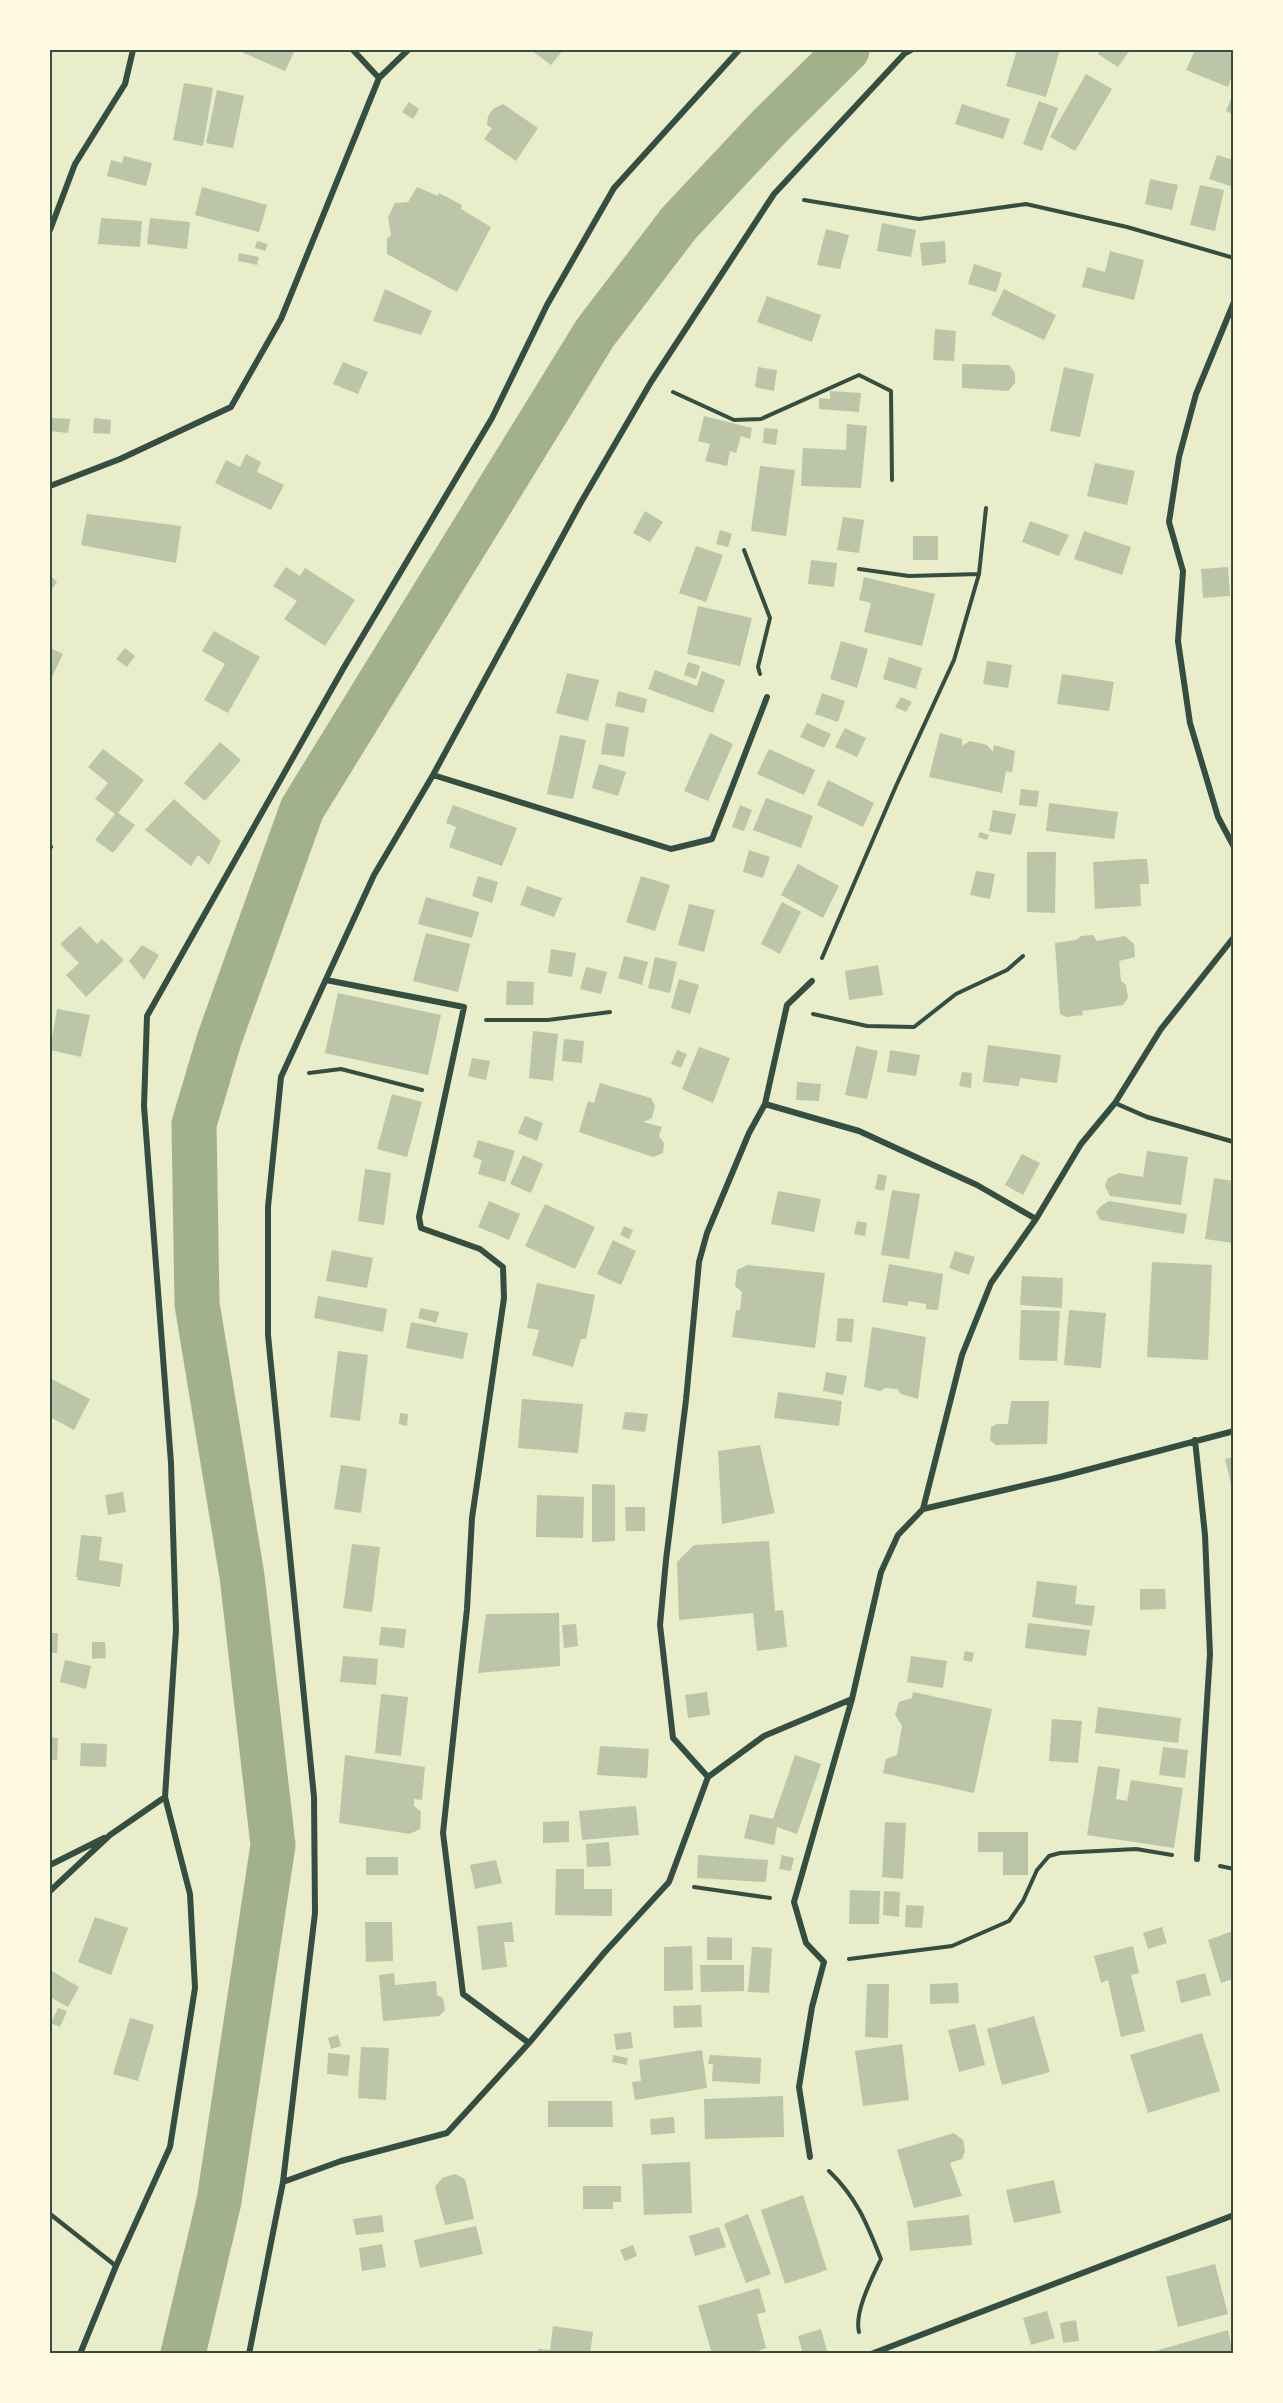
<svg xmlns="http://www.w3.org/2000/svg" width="1283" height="2403" viewBox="0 0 1283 2403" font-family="Barlow,sans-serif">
<rect width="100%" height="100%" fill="#e9edc9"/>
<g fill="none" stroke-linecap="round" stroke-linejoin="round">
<path stroke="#a3b18a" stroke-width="45" d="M183 2354 219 2201 273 1845 242 1576 197 1304 194 1124 219 1040 302 809 595 333 679 223 770 126 847 50"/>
</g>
<path fill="#bcc5a7" d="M237 50H295L285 71Z
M531 50H563L551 65Z
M1017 50H1060L1046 97 1006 86Z
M1101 50H1130L1118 67 1098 54Z
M1195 50H1233V73L1228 87 1186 70Z
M1086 74 1112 89 1075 151 1050 137Z
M184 83 213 88 203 146 173 140Z
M217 90 244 96 233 148 206 143Z
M1233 94V114L1226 111Z
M1039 101 1058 108 1042 151 1023 144Z
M409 102 419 109 413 119 402 112Z
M503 104 538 128 516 161 484 139 492 128 487 125 488 116 493 109Z
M962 104 1010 119 1003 139 955 124Z
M1217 155 1233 160V187L1209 179Z
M124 156 152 163 146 186 107 176 111 160 122 163Z
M1150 179 1178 185 1172 210 1145 204Z
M1200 185 1224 190 1215 231 1190 225Z
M202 187 267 205 259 232 195 215Z
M417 187 438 196 439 193 462 205 461 209 491 227 457 292 387 254V239L391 235 388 217 395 203 408 202Z
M101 218 142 221 140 247 98 244Z
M150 218 190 222 187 249 147 244Z
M882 223 916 230 911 257 877 251Z
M826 229 849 235 840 269 817 265Z
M257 241 268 244 265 251 255 248Z
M945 241 946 263 922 266 920 243Z
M1110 251 1144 260 1134 300 1082 287 1087 267 1105 272Z
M239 253 259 257 257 265 238 261Z
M974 264 1002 273 996 292 968 284Z
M385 289 432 311 421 335 373 321Z
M1004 289 1056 315 1044 340 991 315Z
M767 296 821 315 812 342 757 322Z
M935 329 956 331 954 361 933 360Z
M343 362 368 372 358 394 333 384Z
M962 364 1009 365 1015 373V383L1008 391 962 388Z
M758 367 777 370 774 391 755 387Z
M1064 367 1094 374 1080 437 1050 431Z
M830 391 861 393 859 412 819 409V398L830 399Z
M704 416 752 428 750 439 741 436 736 453 730 451 727 466 705 461 710 444 698 441Z
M51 418 70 419 68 433 50 431Z
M94 418 111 420 110 434 93 433Z
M847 424 867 426 861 488 801 486 803 448 846 450Z
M764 428 778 429 776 445 763 443Z
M246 454 261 462 257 472 284 485 271 510 215 483 226 460 240 467Z
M1095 463 1135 471 1127 505 1087 496Z
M760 466 795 470 786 536 751 531Z
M645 511 663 522 650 542 633 533Z
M87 514 181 526 176 563 81 545Z
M843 517 864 520 859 553 837 550Z
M1030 521 1069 535 1059 556 1022 542Z
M720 530 732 534 728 547 716 544Z
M1084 531 1131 547 1122 575 1074 559Z
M913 536H938V560H913Z
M696 546 723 555 706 602 679 593Z
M811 560 837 563 834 587 808 584Z
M286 567 300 576 305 568 355 600 325 646 284 619 297 601 273 586Z
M1228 567 1230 596 1203 598 1201 569Z
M50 575 57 582 50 592Z
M864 577 935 594 922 646 864 632 871 603 859 600Z
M698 606 752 618 740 666 687 654Z
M214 631 260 657 228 713 204 700 225 664 202 651Z
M841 641 868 649 857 688 830 679Z
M50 648 63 654 50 681Z
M125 648 135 656 127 667 116 659Z
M889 657 922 668 916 689 883 679Z
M987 661 1012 665 1008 688 983 684Z
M688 662 700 666 696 679 684 675Z
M655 670 697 686 702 671 725 680 713 713 648 689Z
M567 673 599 680 588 721 556 713Z
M1062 674 1114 682 1109 711 1057 704Z
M618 691 647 699 644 713 615 706Z
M822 693 845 701 838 722 815 714Z
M901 697 912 702 906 712 895 707Z
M606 723 629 727 624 757 601 754Z
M807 723 831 734 824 748 800 737Z
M845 728 866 738 857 757 835 747Z
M710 733 733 744 708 801 684 791Z
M940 733 962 739V746L970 741 987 745 993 752 994 745 1015 751 1012 773 1006 771 1002 793 929 777Z
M560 735 586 740 573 799 547 794Z
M220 742 241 760 205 801 184 783Z
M103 749 144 780 118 813 135 825 113 853 95 840 115 814 95 799 108 783 88 767Z
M769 749 815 770 804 795 757 774Z
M599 764 626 772 618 796 592 788Z
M828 780 874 803 863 827 817 805Z
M1021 789 1039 791 1037 807 1019 805Z
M766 798 813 816 801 848 753 830Z
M174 799 221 841 209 865 198 855 191 866 145 830Z
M1049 803 1118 812 1114 839 1046 831Z
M453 805 517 828 502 866 449 847 456 827 446 823Z
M740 805 752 810 744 831 732 827Z
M993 810 1016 814 1011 835 989 831Z
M980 832 989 835 987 840 978 837Z
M749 850 770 857 763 878 743 872Z
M1027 852H1056L1055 913 1027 912Z
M1138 859H1147L1149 884H1140L1141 906 1095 909 1093 862Z
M798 864 839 886 823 918 781 895Z
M976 871 995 874 990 899 970 895Z
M478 876 498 882 492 903 472 896Z
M641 876 670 885 655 931 626 922Z
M527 886 562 898 554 917 520 905Z
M426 897 479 912 472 938 418 924Z
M782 902 801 912 780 954 761 944Z
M689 904 715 910 704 952 678 945Z
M80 926 97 944 102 939 124 960 86 997 66 975 79 963 60 944Z
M426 933 470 944 458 992 413 981Z
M1093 935 1097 941 1125 936 1134 944 1135 957 1119 961 1121 981 1126 985 1128 998 1123 1005 1082 1011 1083 1015 1067 1017 1060 1014 1055 943 1076 940 1081 936Z
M142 945 159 955 144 980 129 961Z
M551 949 576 953 572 977 548 973Z
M624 956 648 962 642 985 618 978Z
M655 957 677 962 670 993 648 988Z
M878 965 883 995 849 1000 845 971Z
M586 967 607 972 601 994 580 989Z
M679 979 699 985 690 1014 671 1008Z
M507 981 534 982 533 1005H506Z
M338 993 441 1015 428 1075 325 1053Z
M57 1009 90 1015 81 1057 50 1050Z
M533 1031 558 1034 553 1081 529 1078Z
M564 1039 584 1041 582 1063 562 1061Z
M988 1045 1061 1055 1057 1083 1020 1078 1019 1086 983 1082Z
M856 1046 878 1051 867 1099 845 1095Z
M699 1047 730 1058 713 1103 682 1089Z
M677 1050 687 1054 681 1068 671 1064Z
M890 1050 920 1055 916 1076 887 1072Z
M472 1058 490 1061 486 1080 468 1076Z
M962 1072 972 1073 971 1088 959 1086Z
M797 1082 821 1084 819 1101 796 1100Z
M600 1083 651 1098 655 1106 652 1118 643 1122 662 1127 659 1136 664 1143 663 1153 653 1157 579 1132 588 1101 594 1103Z
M392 1094 422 1102 407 1157 377 1149Z
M525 1116 543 1123 537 1141 518 1133Z
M478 1140 515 1151 505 1182 478 1174 482 1160 473 1157Z
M1147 1151 1188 1157 1181 1205 1110 1196 1105 1186 1108 1178 1119 1173 1143 1177Z
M1022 1154 1040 1163 1023 1195 1005 1185Z
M523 1155 543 1164 531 1193 510 1184Z
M365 1169 391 1173 384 1225 358 1221Z
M878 1174 887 1176 884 1191 875 1189Z
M1214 1178 1233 1181V1243L1205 1239Z
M892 1190 920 1194 909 1259 881 1255Z
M778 1191 821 1199 814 1232 771 1224Z
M489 1201 520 1214 509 1240 478 1227Z
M1109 1201 1187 1214 1184 1234 1100 1220 1096 1212 1101 1206Z
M545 1204 595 1227 575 1269 525 1246Z
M857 1221 867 1223 865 1236 854 1234Z
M624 1226 633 1230 629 1239 620 1235Z
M613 1240 636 1251 621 1285 597 1274Z
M332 1250 373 1258 367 1288 326 1281Z
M955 1251 975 1257 969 1275 949 1268Z
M1152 1262 1212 1265 1208 1360 1147 1357Z
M889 1264 943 1274 938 1310 926 1309V1304L908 1301V1306L882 1302Z
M747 1265 825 1273 815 1348 732 1337 736 1310H740L742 1292 735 1286 737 1270Z
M1022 1276 1063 1278 1062 1308 1020 1305Z
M537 1283 595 1295 586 1339H581L573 1367 532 1355 539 1330 527 1328Z
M318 1296 387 1309 383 1332 314 1318Z
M421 1308 439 1312 436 1323 418 1318Z
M1021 1310 1060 1311 1057 1361 1019 1360Z
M1069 1310 1106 1313 1101 1368 1064 1365Z
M838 1318 854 1319 852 1342 836 1341Z
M411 1322 468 1333 463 1359 406 1348Z
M872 1327 926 1337 918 1399 901 1394 897 1389 885 1388 880 1391 864 1387Z
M338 1351 368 1355 360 1421 330 1417Z
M826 1372 847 1376 843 1395 823 1391Z
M50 1378 90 1399 74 1430 50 1417Z
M778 1392 842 1401 839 1426 774 1418Z
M522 1399 583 1404 578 1453 518 1448Z
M1011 1401H1049L1047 1444 996 1445 990 1440 991 1427 997 1424H1008Z
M625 1412 648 1414 645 1432 622 1429Z
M400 1413 408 1414 407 1426 399 1424Z
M760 1445 775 1513 722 1524 718 1451Z
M1233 1457V1484H1231L1225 1459Z
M341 1465 367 1469 361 1513 334 1509Z
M592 1484 615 1485V1541L592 1542Z
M123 1492 126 1512 108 1515 105 1495Z
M537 1495 584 1497 583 1538 536 1537Z
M625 1507H645V1531H626Z
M81 1535 102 1537 99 1560 123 1564 120 1587 77 1580 78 1577H76Z
M769 1541 775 1611 783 1610 787 1647 757 1651 753 1613 679 1620 677 1562 694 1545Z
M352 1544 380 1547 372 1612 343 1608Z
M1037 1581 1077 1586 1075 1604 1095 1606 1092 1626 1032 1617Z
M1140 1589H1165L1166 1609 1140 1610Z
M559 1613 560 1666 478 1673 486 1614Z
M1028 1623 1090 1630 1086 1656 1025 1648Z
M576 1624 578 1646 564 1648 562 1625Z
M381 1627 406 1629 404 1648 379 1645Z
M50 1633H58L57 1653H50Z
M92 1642H105L106 1658 92 1659Z
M965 1651 974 1653 972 1662 963 1660Z
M343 1656 378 1659 376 1685 340 1682Z
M911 1656 947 1661 943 1688 907 1682Z
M65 1660 91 1666 86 1689 60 1682Z
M707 1692 710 1715 688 1718 685 1695Z
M913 1692 992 1709 974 1793 883 1773 886 1759 897 1755 902 1726 895 1715 899 1702 912 1698Z
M381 1694 408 1697 401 1756 375 1753Z
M1098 1707 1181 1718 1178 1743 1095 1733Z
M1052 1719 1082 1721 1078 1763 1049 1761Z
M50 1737 58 1738 57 1760H50Z
M81 1743 107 1744 106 1767 80 1766Z
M600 1746 649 1749 647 1778 597 1775Z
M1163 1747 1188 1750 1185 1778 1159 1775Z
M345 1755 425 1767 422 1800 414 1799V1806L421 1812 420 1829 410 1834 339 1823Z
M795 1755 821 1764 797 1834 777 1827 774 1845 744 1838 750 1814 773 1819Z
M1098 1766 1120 1769 1116 1799 1127 1801 1131 1780 1183 1788 1174 1848 1087 1835Z
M636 1806 639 1835 582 1840 579 1811Z
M569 1821V1842L543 1843V1822Z
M885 1822 906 1823 903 1879 882 1877Z
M978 1832H1028V1875H1003V1852H978Z
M609 1842 611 1866 587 1867 586 1844Z
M698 1855 768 1860 766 1882 697 1878Z
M782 1855 794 1858 791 1871 779 1869Z
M366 1857H398V1875H366Z
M496 1860 502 1883 475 1889 470 1865Z
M556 1869H584V1889H612V1916L555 1915Z
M850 1890 880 1891 879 1924H849Z
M884 1891 900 1892 899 1917 883 1915Z
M906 1905 924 1906 922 1928 905 1927Z
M95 1917 128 1928 111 1975 78 1962Z
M365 1922H392L393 1961 366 1962Z
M512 1922 514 1942H504L507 1967 482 1970 477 1926Z
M1162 1927 1167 1943 1148 1949 1143 1933Z
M1233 1931V1979L1221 1983 1208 1940Z
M707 1937 732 1938V1960H707Z
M692 1946 693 1990 664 1991V1947Z
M1133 1946 1139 1973 1131 1975 1145 2031 1121 2037 1108 1980 1101 1983 1094 1956Z
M752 1947 772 1948 769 1993 748 1992Z
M700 1965H744V1991L701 1992Z
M50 1970 79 1987 68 2007 50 1997Z
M394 1973 395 1985 436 1981 437 1995 443 1998 445 2010 439 2016 383 2021 379 1975Z
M1205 1973 1211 1995 1181 2003 1176 1981Z
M958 1983 959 2003 930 2004V1984Z
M867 1984H889L888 2038 865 2037Z
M701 2005 702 2027 674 2028 673 2006Z
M58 2008 67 2011 60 2027 51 2023Z
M1034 2016 1050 2072 1002 2085 987 2029Z
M130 2018 154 2025 138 2081 113 2074Z
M975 2024 985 2065 959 2072 948 2030Z
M631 2032 633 2048 616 2050 614 2034Z
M1202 2033 1220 2091 1148 2113 1130 2055Z
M338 2035 341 2046 331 2049 328 2038Z
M902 2044 909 2100 863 2106 855 2051Z
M361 2047 389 2048 386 2100 358 2098Z
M702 2050 707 2088 635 2100 632 2082 641 2081 639 2060Z
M328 2053 350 2055 348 2076 327 2074Z
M613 2055 628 2058 627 2065 612 2062Z
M710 2055 761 2058 760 2084 712 2081 713 2064H708Z
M783 2096 784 2137 705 2139 704 2099Z
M548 2101H612L613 2127H548Z
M674 2117 675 2133 651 2135 650 2119Z
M954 2133 963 2140 965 2151 962 2159 950 2163 962 2196 914 2208 897 2150Z
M690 2162 692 2213 644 2215 642 2164Z
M455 2174 465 2179 474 2219 445 2225 435 2187 442 2178Z
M1054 2180 1061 2213 1014 2223 1006 2190Z
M583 2186H621V2202H613V2209H583Z
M803 2195 827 2270 785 2284 761 2210Z
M748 2214 771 2274 746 2283 724 2224Z
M382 2215 384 2232 356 2235 353 2219Z
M969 2215 972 2245 910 2251 907 2221Z
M476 2226 483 2254 420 2268 414 2240Z
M719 2227 726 2247 695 2256 689 2236Z
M382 2244 386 2267 362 2271 359 2248Z
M633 2245 637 2256 625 2261 620 2250Z
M1215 2264 1228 2314 1178 2327 1166 2277Z
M759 2288 766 2312 757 2314 766 2348 749 2354H712L698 2306Z
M1047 2311 1055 2338 1031 2345 1023 2318Z
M1076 2320 1079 2341 1063 2343 1060 2323Z
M553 2326 593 2332 590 2354H538V2349L550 2350Z
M821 2329 828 2354H803L798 2336Z
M1228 2330 1233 2354H1152V2352Z"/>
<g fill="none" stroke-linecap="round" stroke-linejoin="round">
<path stroke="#344e41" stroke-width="4" d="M804 200 919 219 1026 204 1127 227 1234 258
M673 392 734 420 761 419 859 375 891 391 892 480
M744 550 770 618 758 667 760 674
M859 569 909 576 979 574
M50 845 51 847
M822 958 896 786 954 660 979 574 986 508
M813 1014 867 1026 914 1027 956 994 1007 970 1023 956
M486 1020H548L610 1012
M309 1073 341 1069 422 1090
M1220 1866 1234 1869
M694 1887 770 1898
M849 1959 952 1946 1009 1921 1023 1901 1037 1870 1049 1856 1060 1853 1136 1849 1172 1855
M829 2171C857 2198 867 2224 881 2259 872 2278 854 2312 859 2332"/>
<path stroke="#344e41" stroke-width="4.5" d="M1115 1103 1147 1117 1234 1142
M50 2214 116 2266"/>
<path stroke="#344e41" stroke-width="6" d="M353 50 379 78
M50 230 75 164 125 84 133 50
M1234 302 1196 394 1179 457 1169 522 1183 571 1178 641 1190 723 1218 817 1234 847
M50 486 120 459 231 407 281 319 379 78 408 50
M433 775 671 849 712 839 767 697
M326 980 464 1007 419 1217 421 1228 480 1249 503 1267 504 1298 472 1518 467 1609 443 1833 463 1994 529 2043
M765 1104 787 1005 812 981
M1195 1440 1205 1535 1210 1654 1197 1859
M923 1509 1060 1477 1234 1431
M708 1777 673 1738 660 1625 666 1560 686 1400 699 1262 707 1233 749 1133 765 1104 859 1131 977 1185 1036 1219
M50 1865 104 1838
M50 1891 110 1835 165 1797 176 1630 171 1463 144 1106 147 1016 343 669 492 418 547 305 614 188 739 50
M810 2157 799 2087 812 2007 824 1962 806 1943 794 1902 852 1699 881 1572 898 1535 923 1509 962 1355 991 1283 1036 1219 1081 1144 1115 1103 1161 1029 1234 937
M283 2182 341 2161 447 2133 529 2043 604 1953 669 1882 708 1777 764 1736 852 1699
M80 2354 116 2266 170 2147 195 1988 190 1894 165 1797
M249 2354 283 2182 315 1913 314 1797 268 1335V1207L281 1077 374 875 433 775 580 504 651 382 774 194 905 53 911 50
M871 2354 1234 2215"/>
</g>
<rect width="1283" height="2403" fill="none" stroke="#fefae0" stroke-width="102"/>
<rect x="51" y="51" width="1181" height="2301" fill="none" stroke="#344e41" stroke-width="2"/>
</svg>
